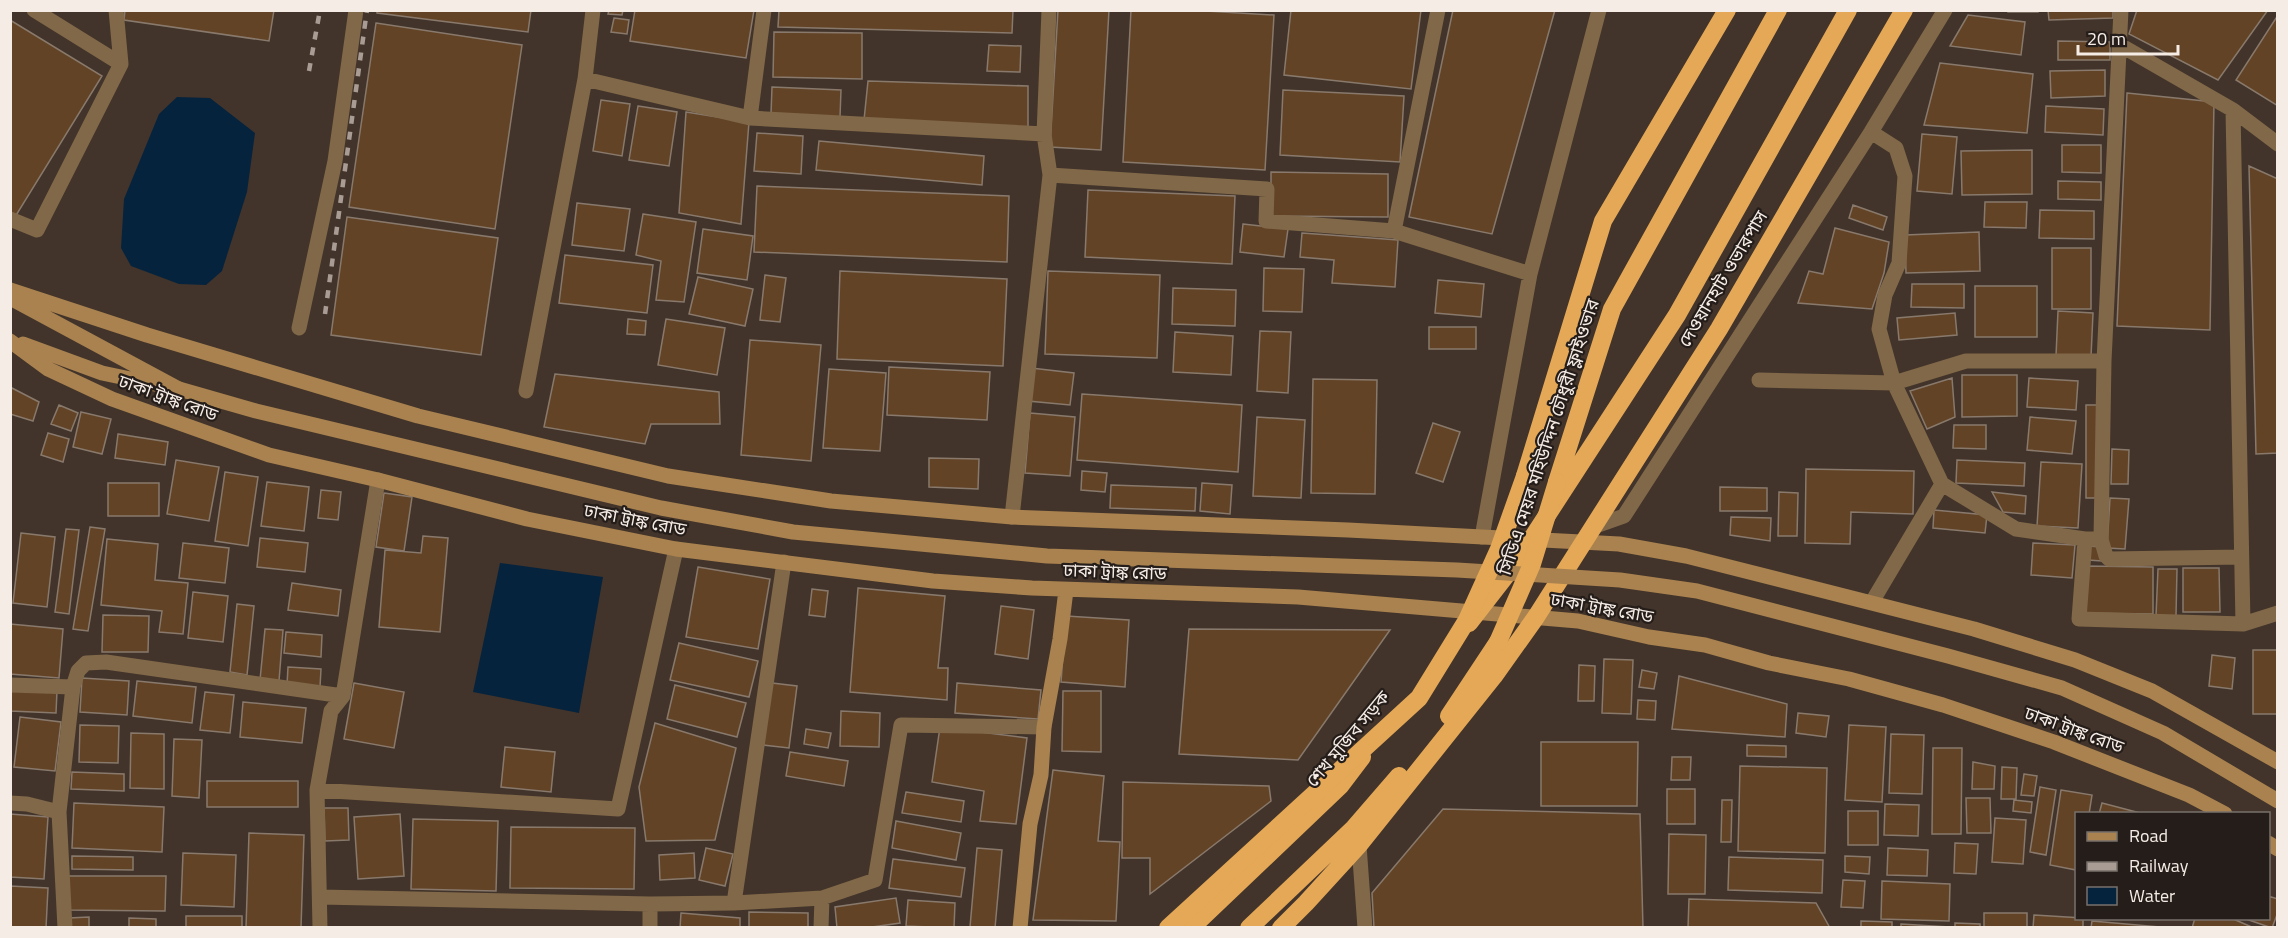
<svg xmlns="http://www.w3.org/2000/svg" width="2288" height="938" viewBox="0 0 2288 938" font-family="'Titillium Web','Noto Sans Bengali',sans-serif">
<rect width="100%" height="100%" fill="#42342a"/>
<path fill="#06233e" d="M177 97 210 98 255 133 247 192 222 271 206 285 179 284 131 266 121 248 124 199 159 114Z
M500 563 603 577 579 713 473 692Z"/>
<path fill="#624325" stroke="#88796c" stroke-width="1.5" d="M125 10H274L269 41 124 20Z
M377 10H531L528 32 377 13Z
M609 10H623L622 15 608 14Z
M635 10H754L746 58 630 41Z
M779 10H1013L1012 33 778 27Z
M1058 10H1109L1101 150 1050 147Z
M1131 10H1189L1274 15 1265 170 1123 162Z
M1291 10H1421L1411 89 1284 75Z
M1453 10H1555L1492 234 1409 217Z
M2008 10H2038V12H2008Z
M2048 10H2113V18L2049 20Z
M2137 10H2268L2218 80 2129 34Z
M1968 15 2025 22 2021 55 1950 46Z
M2278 15V106L2236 80Z
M614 18 629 20 627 34 611 32Z
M10 20 102 76 15 217 10 214Z
M376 23 522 45 495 229 349 207Z
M774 32 862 33V79L773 77Z
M2058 41 2110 42V60H2058Z
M989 45 1021 46 1020 72 987 71Z
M1940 63 2033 74 2027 133 1924 125Z
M2105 70V96L2051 98 2050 71Z
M868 81 1028 86V129L864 120Z
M772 87 841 90 840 117 771 114Z
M1283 90 1404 96 1400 162 1280 155Z
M2127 93 2214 102 2210 330 2117 326Z
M601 100 630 104 622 156 593 151Z
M638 106 677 112 669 166 629 160Z
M2046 106 2104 109 2103 135 2045 132Z
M686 112 749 122 741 224 679 213Z
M757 133 803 136 801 174 754 171Z
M1922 134 1957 137 1952 194 1917 191Z
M819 141 984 156 982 185 816 170Z
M2062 145H2101V173L2062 172Z
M2032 150V194L1962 195 1961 151Z
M2249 166 2278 179V453L2256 454Z
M1271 172 1388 174V217L1271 216Z
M2058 181 2101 182V200L2058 199Z
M757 186 1009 196 1007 262 754 252Z
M1088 190 1235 196 1232 264 1085 257Z
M1985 202H2027L2026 228 1984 227Z
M577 203 630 209 624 251 572 245Z
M1853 205 1887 217 1883 230 1849 218Z
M2040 210 2094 211V239L2039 238Z
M643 214 696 222 684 302 656 300 661 261 636 255Z
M347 217 498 238 481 355 331 335Z
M1243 224 1288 229 1284 257 1240 252Z
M1835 228 1889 242 1884 273 1872 309 1798 303 1809 271 1823 274Z
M703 229 753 236 747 280 697 273Z
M1979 232 1980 271 1906 273 1905 235Z
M1302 233 1398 240 1395 287 1332 283 1334 260 1300 257Z
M2052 248H2091V309H2052Z
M565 255 653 265 647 313 559 303Z
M1264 268 1304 269 1302 312 1263 311Z
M840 271 1007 279 1003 366 837 359Z
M1048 271 1160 275 1157 358 1045 354Z
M765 275 786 278 780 322 760 320Z
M698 277 753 289 745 326 689 314Z
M1438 280 1484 284 1481 317 1435 313Z
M1912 284H1964V308L1911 307Z
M1975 286H2037V337H1975Z
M1173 288 1236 290 1235 326 1172 324Z
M2058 311 2093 313 2091 357 2056 356Z
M1955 313 1957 335 1899 340 1897 318Z
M628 319 646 321 645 335 627 334Z
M666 319 725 328 717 375 658 365Z
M1429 327H1476V349H1429Z
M1260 331 1291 332 1288 393 1257 391Z
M1175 332 1233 336 1231 375 1173 372Z
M750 340 821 345 811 461 741 455Z
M889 367 990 372 987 420 887 415Z
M1031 368 1074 373 1070 405 1028 401Z
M829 369 886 373 880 451 823 448Z
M555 374 719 392 720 424H651L645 444 544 427Z
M1962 375H2017V416L1962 417Z
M1952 378 1955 417 1927 429 1910 391Z
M2029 378 2078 381 2076 410 2027 407Z
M1313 379 1377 380 1375 494 1311 493Z
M10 387 39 402 33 421 10 414Z
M1082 394 1242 405 1238 472 1077 460Z
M59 405 78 413 71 431 51 424Z
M2086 405H2097V498H2086Z
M81 412 111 419 102 454 73 447Z
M1030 413 1075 417 1070 476 1025 473Z
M1257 417 1305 420 1301 498 1253 496Z
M2030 417 2076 421 2072 454 2027 450Z
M1433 423 1460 432 1443 482 1416 473Z
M1954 425H1986V449L1953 448Z
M48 433 69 439 63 462 41 455Z
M118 434 168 442 165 465 115 458Z
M2112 449 2129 450 2128 484H2111Z
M929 458 979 459 978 489 929 487Z
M176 460 219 467 209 521 167 514Z
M1957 460 2025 463 2024 486 1956 483Z
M2041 462 2082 464 2078 528 2037 526Z
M1806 469 1914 471 1913 514 1851 512 1850 544 1805 543Z
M1082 471 1107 473 1105 492 1081 490Z
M225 472 258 477 248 546 215 541Z
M267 482 309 487 304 531 261 526Z
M108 483H159V516H108Z
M1202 483 1232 485 1230 514 1200 511Z
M1111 485 1196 488 1195 511 1110 508Z
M1720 487 1767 488V511H1720Z
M321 490 341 492 338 520 318 518Z
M1779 492 1798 493 1797 536H1778Z
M1992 492 2026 496 2025 514 2003 512Z
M384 493 412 497 404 551 376 547Z
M2110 498 2129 499 2125 549 2107 548Z
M1934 510 1987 515 1985 533 1933 528Z
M1731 517 1771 518 1770 541 1730 535Z
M90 527 105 529 88 631 73 629Z
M66 529 79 530 69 614 55 612Z
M21 533 55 537 47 607 13 603Z
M423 536 448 538 440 632 379 627 385 550 421 553Z
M260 538 308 543 305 572 257 567Z
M107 539 158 544 155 580 188 583 183 634 159 632 162 611 101 605Z
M183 543 229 548 225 583 179 578Z
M2033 543 2075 545 2072 578 2031 575Z
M2088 546 2103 547 2102 561 2088 560Z
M2085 566 2153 567V614L2084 613Z
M698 567 770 579 758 649 686 637Z
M2183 568H2219L2220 612H2183Z
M2158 569H2177L2176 616H2156Z
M292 583 341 590 338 616 288 610Z
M858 588 945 596 938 668H948L947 700 850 692Z
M812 589 828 591 825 617 809 615Z
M193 592 228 596 223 642 188 638Z
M237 604 254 606 247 675 230 672Z
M1001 606 1034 610 1028 659 995 654Z
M103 615 149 616 148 652H102Z
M1066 616 1129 620 1125 687 1061 682Z
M10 624 63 629 59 678 10 674Z
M265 629 283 630 279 681 260 680Z
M1189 629 1390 630 1298 760 1179 754Z
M286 632 322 635 321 657 284 653Z
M679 643 758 661 749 697 670 680Z
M2253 650H2278V714H2253Z
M2212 655 2235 658 2232 689 2209 686Z
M1604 659 1633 660 1631 714 1602 713Z
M1579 665 1595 666 1594 701H1578Z
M288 667 321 669 320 687 287 685Z
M1642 670 1657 673 1654 689 1639 687Z
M1679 676 1787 704 1785 737 1672 729Z
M82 678 129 681 127 715 80 712Z
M137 681 196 687 192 723 133 716Z
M354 683 404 692 394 748 344 739Z
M772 683 797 686 789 748 763 745Z
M957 683 1041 690 1038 719 955 713Z
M675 685 746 703 737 737 667 719Z
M10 689 57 691 56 713 10 711Z
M1063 691H1101V752L1062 751Z
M205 692 234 695 230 733 200 730Z
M1638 700 1656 701 1655 720 1637 719Z
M243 702 306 708 302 743 240 737Z
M841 711 880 713 879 747 840 746Z
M1798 713 1829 716 1826 737 1796 733Z
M20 717 61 722 55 771 14 767Z
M655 723 736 748 715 840 646 841 639 787Z
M80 725 119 726 118 763 79 762Z
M1849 725 1886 727 1882 802 1845 800Z
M940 727 1027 738 1016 824 980 821 984 791 932 782Z
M806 729 831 733 828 748 804 744Z
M131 733 164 734V789L130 788Z
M1891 734 1924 735 1922 794 1889 793Z
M174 739 202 740 199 798 172 796Z
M1541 742H1638L1637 806H1541Z
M1747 745 1786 746V757L1747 756Z
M505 747 555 752 551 792 501 787Z
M1933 748H1962L1961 834H1932Z
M790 752 848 761 844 786 786 776Z
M1672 757H1691L1690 780H1671Z
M1973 762 1995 766 1994 789H1972Z
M1740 766 1827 768 1825 853 1738 851Z
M2002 767 2017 768 2016 799H2001Z
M1053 770 1104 776 1098 841 1120 842 1116 921 1033 920Z
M72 772 124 774V791L71 789Z
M2024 774 2037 776 2034 796 2021 795Z
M207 781H298V807H207Z
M1123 782 1269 786 1271 801 1150 894V858H1122Z
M2040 787 2056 790 2046 855 2030 852Z
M1667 789H1695V824H1667Z
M2061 790 2092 795 2089 814H2076V870L2050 865Z
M906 792 964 801 961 822 902 813Z
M1966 798H1990L1991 833H1967Z
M1722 800H1732L1731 842H1721Z
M2014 800 2032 802 2031 813 2013 811Z
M74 803 164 807 162 852 72 848Z
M2102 803 2144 814H2099Z
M1885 804 1919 805 1918 836 1884 835Z
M324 808H348L349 840 325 841Z
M1443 809 1640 814 1643 928H1374L1372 893Z
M1848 811H1878V845H1848Z
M10 814 48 817 44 879 10 877Z
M400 814 404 876 358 879 354 817Z
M1995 818 2026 820 2023 864 1992 862Z
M413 819 498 821 496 891 411 889Z
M896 821 961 833 956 860 892 848Z
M511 827 635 828 634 889 510 888Z
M249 833 304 835 301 928H246Z
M1669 834 1706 835 1705 894H1668Z
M1955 843 1978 844 1976 874 1954 873Z
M706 848 733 854 725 886 699 880Z
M977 848 1002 850 995 928 970 927Z
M1888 848 1928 850 1927 876 1887 875Z
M183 853 236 855 234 907 181 905Z
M694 853 695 878 660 880 659 855Z
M72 856 133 857V870L72 869Z
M1845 856 1870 857 1869 874 1845 872Z
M1729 857 1823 860 1822 893 1728 890Z
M893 859 965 868 961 897 889 888Z
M68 876H166L165 911 68 910Z
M1843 880 1865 881 1863 908 1841 907Z
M1882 881 1950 884 1949 921 1881 919Z
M10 886 48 888 46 928H10Z
M2268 896 2278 899V912L2272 928 2246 919 2268 918Z
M896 898 900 923 865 928H837L835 907Z
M1689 899 1816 903 1830 928H1688Z
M908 900 955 903 954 928 906 926Z
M749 912 808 913V928H749Z
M681 913 740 918V928H680Z
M1984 913H2027V928H1984Z
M2034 915 2083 918V928H2033Z
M186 916H242V928H186Z
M89 917V928H70L69 918Z
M129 918 156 919V928H129Z
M2195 918H2231L2254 928H2192Z
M1861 921 1892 922V928H1861Z
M2092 921 2160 927 2091 928Z
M1955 923 1980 924V928H1955Z
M1901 924 1949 927V928H1901Z"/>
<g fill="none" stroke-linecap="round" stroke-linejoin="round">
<path stroke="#806849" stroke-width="15" d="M34 10 121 64
M10 219 37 230 121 64 116 10
M299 328 335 161 356 10"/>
<path stroke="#806849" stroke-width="15" d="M593 10 585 79 750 118 1044 134
M1438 10 1394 231 1530 274
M2121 10 2104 361 2101 539H2085L2079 619 2243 624 2278 613
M2120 45 2233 110
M750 118 764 10
M1871 132 1896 148 1905 176 1899 263 1885 295 1879 329 1894 383 1942 484 2016 529 2085 539
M1050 175 1267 189 1266 221 1394 231
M1759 380 1894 383 1966 361H2104
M526 391 585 79
M1012 517 1050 175 1044 134 1049 10
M1593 527 1624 516 1871 132 1945 10
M1482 537 1530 274 1599 10
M2101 539 2106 556 2109 559 2241 557
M1872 602 1942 484
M2243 624 2233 110 2278 144
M10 685 73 687 59 812
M73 687 78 671 86 663 106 662 343 696 331 711 317 790 618 809 676 549
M343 696 378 480
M317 790 320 928
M10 803 27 804 59 812 65 928
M1359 845 1365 928
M320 897 650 904
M734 903 822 898
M650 928V904L734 903 784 562
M821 928 822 898 875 880 901 725 1044 727"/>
<path stroke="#a9824f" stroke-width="15" d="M10 290 147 335 418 416 668 476 831 501 1012 517 1348 530 1619 544 1686 556 1974 629 2075 660 2152 691 2278 762
M10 298 179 389
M10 341 48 369 112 399 269 455 378 480 527 519 676 549 933 581 1032 588 1298 597 1578 621 1649 637 1705 645 1769 663 1849 679 1943 705 2054 742 2189 795 2225 814
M23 344 102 373 164 386
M2268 843 2278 849
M1020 928 1030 824 1041 775 1044 727 1060 639 1066 590"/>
<path stroke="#e4a856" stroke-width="18" d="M1525 476 1603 221 1727 10
M1557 482 1612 309 1778 10
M1469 623 1518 560 1677 315 1848 10
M1449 716 1498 642
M1191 928 1340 786 1362 757
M1249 928 1354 828 1399 776
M1281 928 1306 903 1359 845 1494 676 1536 617 1719 329 1904 10"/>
<path stroke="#a89c94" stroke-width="4.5" stroke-dasharray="8 8" stroke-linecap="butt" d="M309 71 320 10
M325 314 367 10"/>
<path stroke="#a9824f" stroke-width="15" d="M179 389 256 411 661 508 793 532 1047 556 1457 570 1620 580 1697 591 1948 656 2062 688 2163 733 2278 801"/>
<path stroke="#e4a856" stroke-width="18" d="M1498 642 1532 564 1557 482
M1168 928 1419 698 1467 620 1499 549 1525 476"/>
</g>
<g text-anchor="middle" stroke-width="4.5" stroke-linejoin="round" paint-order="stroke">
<g font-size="18" fill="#f6ece6" stroke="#241d19">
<text transform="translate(1723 279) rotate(-59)" y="6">দেওয়ানহাট ওভারপাস</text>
<text transform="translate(168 398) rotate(20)" y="6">ঢাকা ট্রাঙ্ক রোড</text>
<text transform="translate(1549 437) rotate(-72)" y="6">সিডিএ মেয়র মহিউদ্দিন চৌধুরী ফ্লাইওভার</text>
<text transform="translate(635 520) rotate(11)" y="6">ঢাকা ট্রাঙ্ক রোড</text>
<text transform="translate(1115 572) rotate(2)" y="6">ঢাকা ট্রাঙ্ক রোড</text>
<text transform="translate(1602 608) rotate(10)" y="6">ঢাকা ট্রাঙ্ক রোড</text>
<text transform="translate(2074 730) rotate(20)" y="6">ঢাকা ট্রাঙ্ক রোড</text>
<text transform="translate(1348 739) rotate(-50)" y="6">শেখ মুজিব সড়ক</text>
</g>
</g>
<rect width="2288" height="938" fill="none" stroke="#f6ece6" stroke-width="24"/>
<rect x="2075" y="812" width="195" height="108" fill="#241d19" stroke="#78706b" stroke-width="1.5"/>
<rect x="2087" y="832" width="30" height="9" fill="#a9824f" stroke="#78706b" stroke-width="1.5"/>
<text x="2129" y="842" font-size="18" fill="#f6ece6">Road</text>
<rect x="2087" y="862" width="30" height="9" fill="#a89c94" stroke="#78706b" stroke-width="1.5"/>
<text x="2129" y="872" font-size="18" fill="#f6ece6">Railway</text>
<rect x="2087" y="887" width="30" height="18" fill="#06233e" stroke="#78706b" stroke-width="1.5"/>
<text x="2129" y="902" font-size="18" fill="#f6ece6">Water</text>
<path d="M2078 45v9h100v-9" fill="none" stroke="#f6ece6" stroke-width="3"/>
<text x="2087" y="45" font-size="18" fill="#f6ece6" stroke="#241d19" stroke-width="4.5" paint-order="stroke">20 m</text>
</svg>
